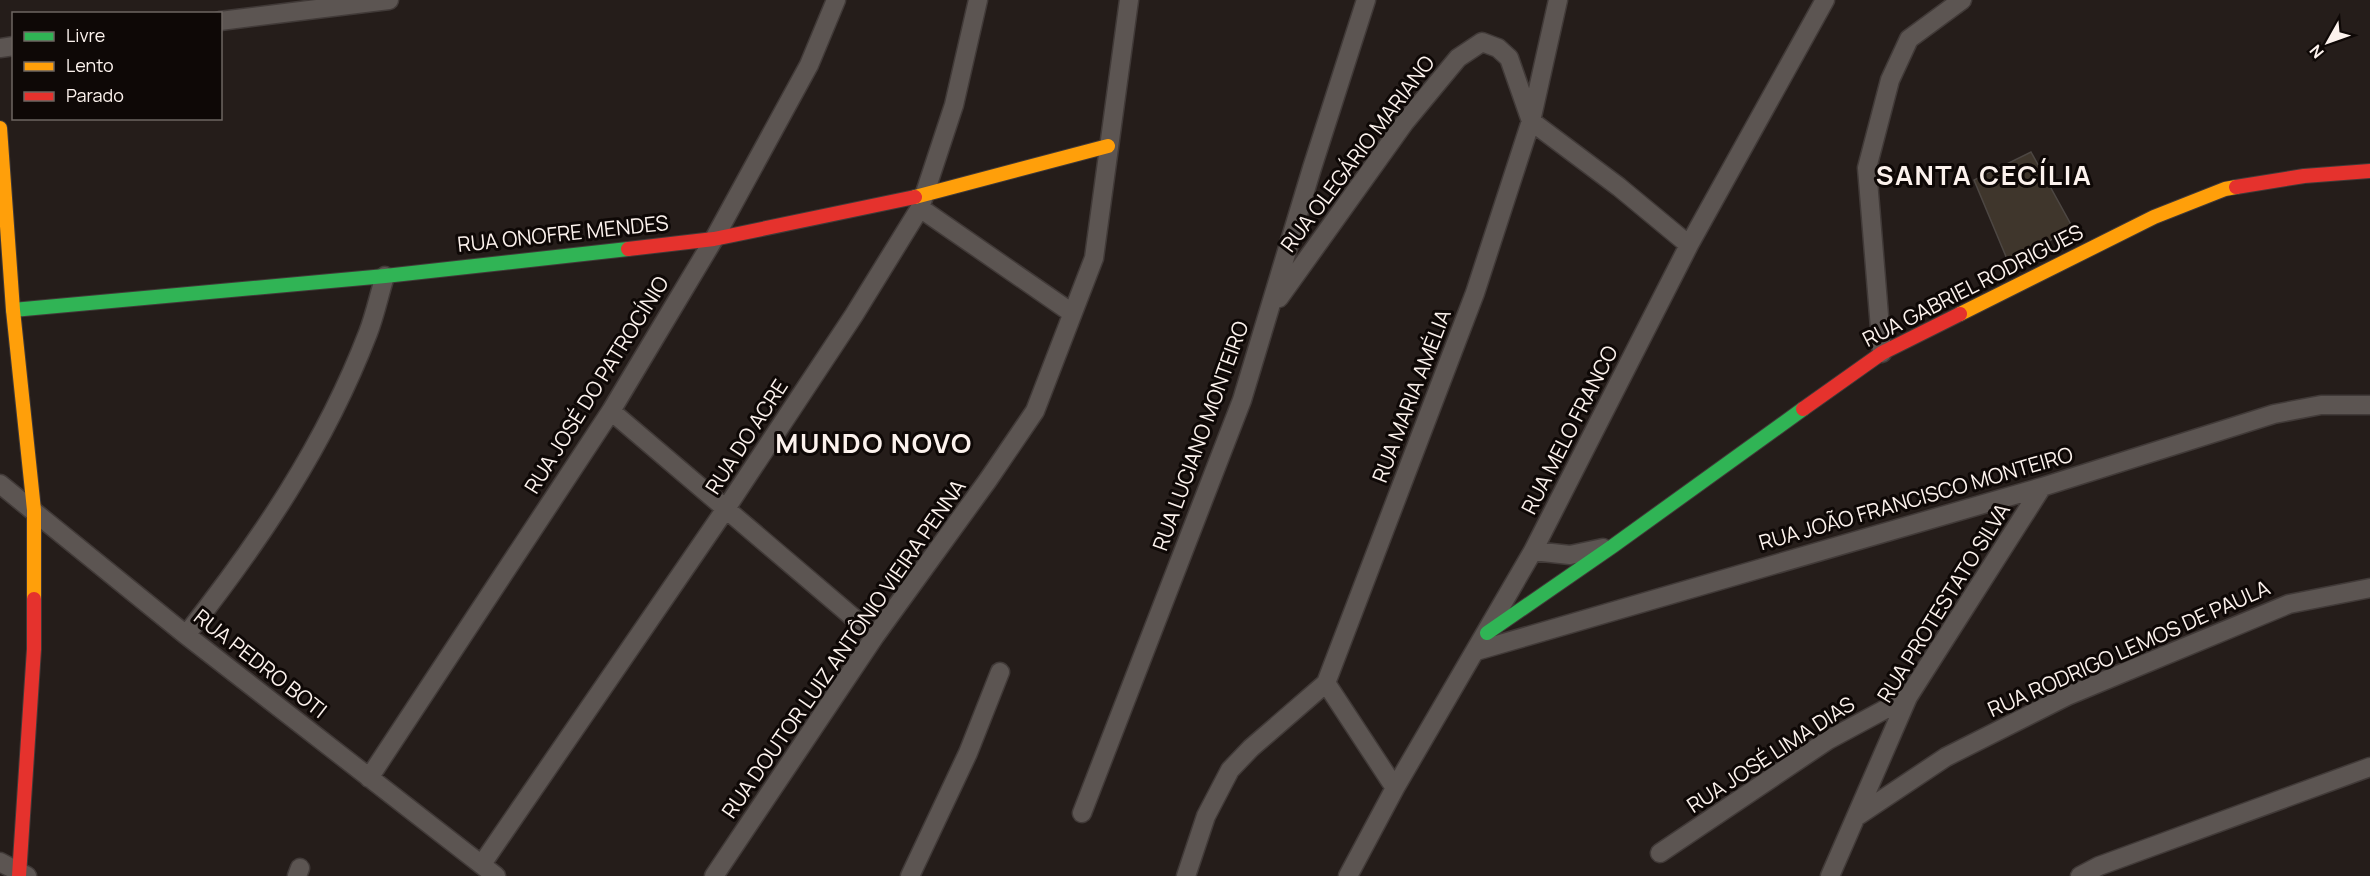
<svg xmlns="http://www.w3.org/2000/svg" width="2370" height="876" viewBox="0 0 2370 876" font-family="Manrope,sans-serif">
<rect width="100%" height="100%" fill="#251d1a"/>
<path fill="#3f362c" stroke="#4d4743" stroke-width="1.5" d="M2031 152 2074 230 2007 259 1974 180Z"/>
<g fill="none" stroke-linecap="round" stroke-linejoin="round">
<g stroke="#413a38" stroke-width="21">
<path id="street" d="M220 21 389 0
M0 48 14 46
M920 208 1072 313
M1279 298 1405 122 1458 58 1482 42 1498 48 1509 58 1531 121 1619 187 1689 245
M1882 353 1867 168 1890 80 1909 39 1962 0
M611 411 875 636
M0 484 186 635 496 876
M1533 551 1570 555 1603 548
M186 635C260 541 325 445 368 333 375 315 379 295 385 276
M1476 651 2042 487 2274 414 2321 405H2370
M1326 683 1395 788
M369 778 611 411 714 239 809 65 836 0
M1082 813 1242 400 1312 168 1366 0
M1856 817 1946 757 2067 696 2289 604 2370 588
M1660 853 1828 740 1908 697
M0 862 27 876
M482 864 725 510 854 315 920 208 954 105 978 0
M297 876 300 868
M714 876 875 636 988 480 1035 411 1094 258 1129 0
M910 876 968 753 1000 672
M1186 876 1206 816 1230 770 1251 748 1326 683 1475 293 1531 121 1558 0
M1348 876 1395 788 1533 551 1689 245 1825 0
M1830 876 1908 697 2042 487
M2080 876 2099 866 2370 767"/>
</g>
<g stroke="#413a38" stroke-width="16">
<path id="fast" d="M13 310 385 276 628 249
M1487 633 1613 546 1803 409"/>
</g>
<g stroke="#413a38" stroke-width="16">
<path id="slow" d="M0 128 13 310 34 510V599
M915 197 1108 146
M1960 314 2154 217 2225 189 2236 187"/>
</g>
<g stroke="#413a38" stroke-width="16">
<path id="jam" d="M2236 187 2304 176 2370 171
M628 249 714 239 915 197
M1803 409 1882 353 1960 314
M19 876 34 649V599"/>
</g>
<use href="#street" stroke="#5c5552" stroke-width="18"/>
<use href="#fast" stroke="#30b455" stroke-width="14"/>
<use href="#slow" stroke="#ff9f0a" stroke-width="14"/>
<use href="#jam" stroke="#e5322d" stroke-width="14"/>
</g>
<g text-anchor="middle" stroke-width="6" stroke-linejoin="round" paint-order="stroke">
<g font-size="21" fill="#fcf2ed" stroke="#0e0806">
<text transform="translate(1358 154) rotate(-53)" y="7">RUA OLEGÁRIO MARIANO</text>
<text transform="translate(563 234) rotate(-6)" y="7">RUA ONOFRE MENDES</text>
<text transform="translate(1973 286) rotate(-27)" y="7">RUA GABRIEL RODRIGUES</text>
<text transform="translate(597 385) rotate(-58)" y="7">RUA JOSÉ DO PATROCÍNIO</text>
<text transform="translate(1412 396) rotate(-69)" y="7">RUA MARIA AMÉLIA</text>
<text transform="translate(1570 430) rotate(-63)" y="7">RUA MELO FRANCO</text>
<text transform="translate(1201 436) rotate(-70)" y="7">RUA LUCIANO MONTEIRO</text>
<text transform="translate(747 437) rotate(-57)" y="7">RUA DO ACRE</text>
<text transform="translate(1916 499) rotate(-16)" y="7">RUA JOÃO FRANCISCO MONTEIRO</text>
<text transform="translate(1944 603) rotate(-58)" y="7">RUA PROTESTATO SILVA</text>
<text transform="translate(844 649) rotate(-55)" y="7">RUA DOUTOR LUIZ ANTÔNIO VIEIRA PENNA</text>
<text transform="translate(2129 649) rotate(-24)" y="7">RUA RODRIGO LEMOS DE PAULA</text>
<text transform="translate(260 664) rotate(38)" y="7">RUA PEDRO BOTI</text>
<text transform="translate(1771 755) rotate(-33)" y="7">RUA JOSÉ LIMA DIAS</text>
</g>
<g font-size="27" font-weight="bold" letter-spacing="1.5" fill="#fcf2ed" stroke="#0e0806">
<text x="1984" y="185">SANTA CECÍLIA</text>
<text x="874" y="453">MUNDO NOVO</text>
</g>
</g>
<rect x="12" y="12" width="210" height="108" fill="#0e0806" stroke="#6d6662" stroke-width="1.5"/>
<rect x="24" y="32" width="30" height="9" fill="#30b455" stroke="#6d6662" stroke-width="1.5"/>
<text x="66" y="42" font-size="18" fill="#fcf2ed">Livre</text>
<rect x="24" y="62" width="30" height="9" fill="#ff9f0a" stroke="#6d6662" stroke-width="1.5"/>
<text x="66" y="72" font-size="18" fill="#fcf2ed">Lento</text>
<rect x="24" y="92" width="30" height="9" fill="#e5322d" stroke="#6d6662" stroke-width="1.5"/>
<text x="66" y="102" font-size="18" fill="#fcf2ed">Parado</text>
<g transform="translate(2328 42) rotate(230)" stroke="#0e0806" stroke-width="4.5" paint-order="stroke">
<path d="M0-4.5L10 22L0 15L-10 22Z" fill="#fcf2ed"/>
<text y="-9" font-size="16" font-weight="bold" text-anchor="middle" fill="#fcf2ed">N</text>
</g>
</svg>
